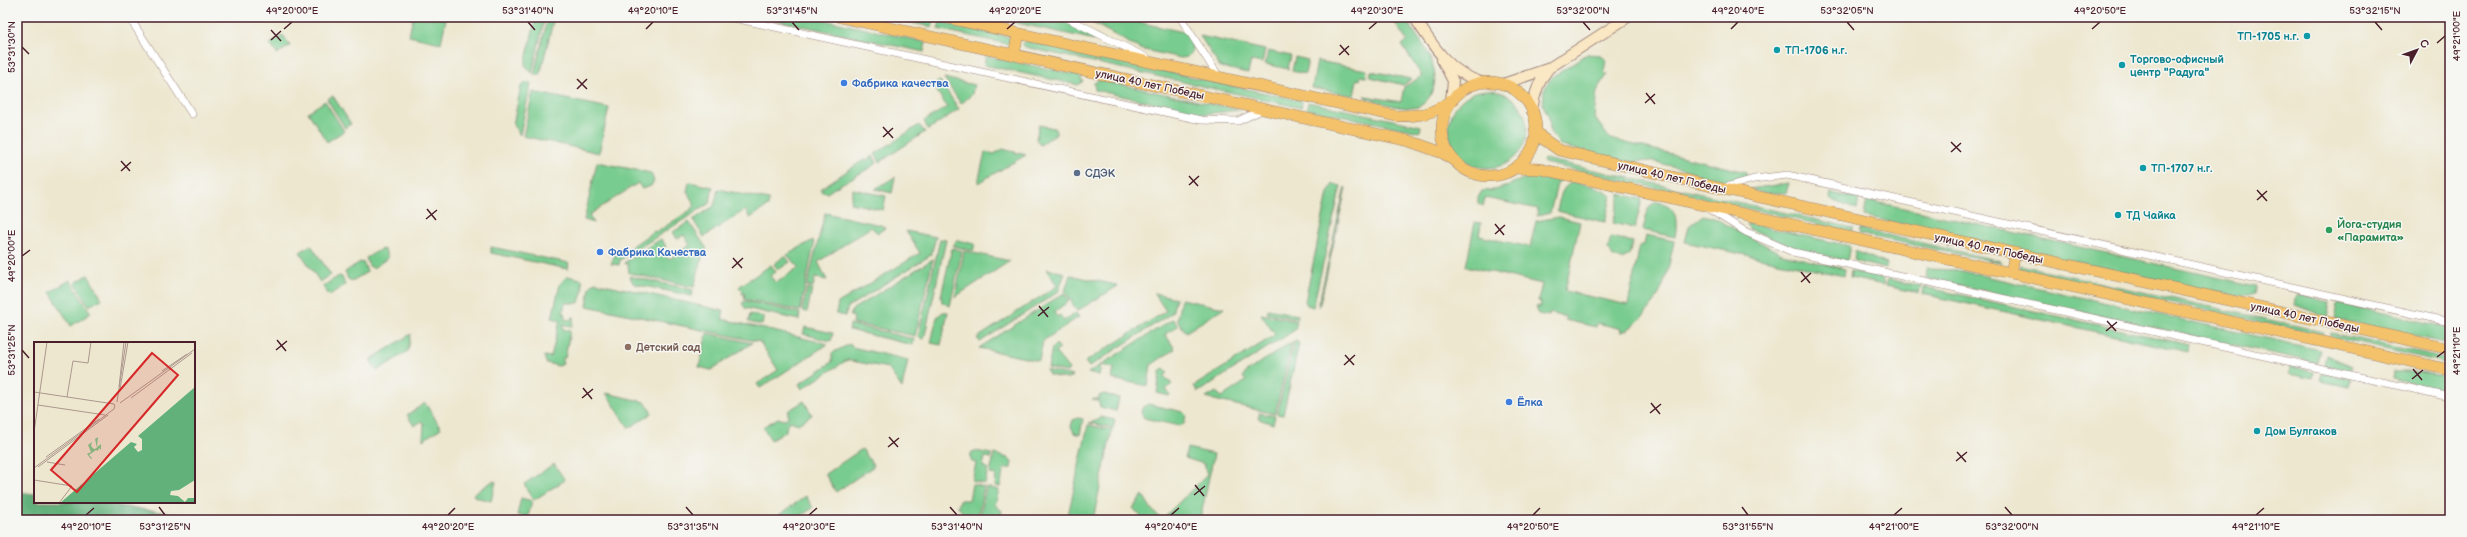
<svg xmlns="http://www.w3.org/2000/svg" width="2467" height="537" viewBox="0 0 2467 537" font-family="'Balsamiq Sans',sans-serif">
<rect width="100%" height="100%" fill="#f6f6f2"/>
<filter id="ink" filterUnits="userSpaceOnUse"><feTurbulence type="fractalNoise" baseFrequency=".025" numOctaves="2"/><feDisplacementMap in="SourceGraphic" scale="8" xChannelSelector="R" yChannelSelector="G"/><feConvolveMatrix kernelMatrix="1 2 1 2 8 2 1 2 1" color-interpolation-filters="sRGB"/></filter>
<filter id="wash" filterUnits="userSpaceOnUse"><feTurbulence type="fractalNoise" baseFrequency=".012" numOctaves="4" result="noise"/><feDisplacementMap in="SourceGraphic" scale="16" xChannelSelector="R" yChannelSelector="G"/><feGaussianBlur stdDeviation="0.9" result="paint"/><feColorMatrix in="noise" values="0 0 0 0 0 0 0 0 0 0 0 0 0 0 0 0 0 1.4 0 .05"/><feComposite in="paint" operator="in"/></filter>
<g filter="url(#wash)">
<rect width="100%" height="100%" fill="#ede7cf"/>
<path fill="#79cc8f" stroke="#62765d" d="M413 17 446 19 441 43 409 36Z
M536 17H545L532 73 525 65Z
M548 17H554L540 75 534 74Z
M761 17H811L926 42 924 52Z
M886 17H918L933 20 932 27Z
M990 17H1047L1069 22 1109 43Z
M1082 17H1115L1188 33 1192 41V52L1187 57 1181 58 1140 49Z
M1391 17H1404C1419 40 1446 68 1430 96 1426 102 1421 107 1413 108 1398 109 1382 102 1368 99L1365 96 1401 102 1404 87 1422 76 1402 45 1407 41Z
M940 22 1009 37 1012 41 1007 44 938 29Z
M283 35 290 46 277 54 270 44Z
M1200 36 1265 50 1262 63 1251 61 1248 73 1220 67Z
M1026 41 1302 101 1301 108 1025 47 1022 44Z
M1268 51 1291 56 1288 69 1265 64Z
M1587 54 1601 55 1606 60 1604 72 1607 75 1597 91 1594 117 1610 139 1746 172 1747 177 1725 184 1707 180 1690 171 1652 161 1628 162 1561 146 1550 132 1549 118 1543 105 1544 89 1551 78Z
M986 56 1079 75 1083 81 1078 85 984 65Z
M1295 57 1308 60 1305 74 1292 71Z
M1317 61 1367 70 1366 77 1361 76 1360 80 1357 79 1354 96 1312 88Z
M1371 71 1411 79 1404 85 1370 77Z
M944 78 974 85 972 94 961 104Z
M1099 80 1241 110 1203 114 1095 90 1094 83Z
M940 81 959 109 928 130 924 121 947 107 933 85Z
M525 83H531L520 135 513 125 521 86Z
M1449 129a39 39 0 1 1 78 0a39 39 0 1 1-78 0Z
M533 92 609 108 599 153 523 136Z
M333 96 351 124 345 128 327 99Z
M325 101 344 131 327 142 308 112Z
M1308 102 1421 126 1420 132 1307 109Z
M919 125 925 132 880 162 875 154Z
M1039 125 1054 128 1057 133 1040 145 1036 139Z
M1003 149 1026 155 978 183 985 152 994 154Z
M873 156 877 163C860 175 844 181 827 193L825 191 823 193 820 189 865 159 867 160Z
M1545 159 1853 228 1852 232 1544 163 1543 160Z
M597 162 651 173 654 181 651 186 642 189 638 183 589 215 594 223 584 220Z
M1535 176 1561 180 1557 184 1550 213 1537 216 1538 209 1485 198 1483 206 1478 203V197L1482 191C1507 191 1514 179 1535 176Z
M895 177 892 193 875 189Z
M689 182 713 187 710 203 620 260 619 265 611 264 615 254 620 255 654 231 657 232 692 209 695 205 687 192Z
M1573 182C1584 185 1605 186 1611 197L1605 222 1557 211C1560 199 1560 187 1573 182Z
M1789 183 1786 193H1762L1750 189Z
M1333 184 1341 186 1313 307 1307 305 1305 301 1328 193Z
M1345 187 1346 188 1320 304 1318 307Z
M718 189 769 200 768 206 750 218 745 210 704 237 693 220 714 206Z
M853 189 886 196 883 210 850 203Z
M1831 193 1859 199 1857 210 1830 199Z
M1620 194 1642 199 1635 228 1613 223Z
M1867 200 2256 286 2254 295H2230L1864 216Z
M1655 202C1677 203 1678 220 1675 237L1643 230 1648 209Z
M825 213 881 225 885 228 878 233 871 227 818 262 827 280 815 278 813 287 807 286Z
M1703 215 1714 218 1782 254 1845 269 1844 276 1685 242 1689 226Z
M1559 217 1580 222 1565 291 1628 305 1640 245H1644L1646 235 1674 241C1666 282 1662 304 1626 331L1621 332 1622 329 1597 323 1596 327 1565 320 1566 317 1549 313V316L1538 314 1536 310 1537 306 1540 307 1541 302 1538 301 1542 284 1466 266 1475 222 1481 223 1479 236 1530 247 1536 221Z
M689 222 707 249 704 251 694 287 629 273 628 264 624 263 661 239 666 246 662 249 669 259 690 245 684 235 677 239 673 232Z
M1747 223 1850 246 1847 261 1794 248 1750 229 1747 226Z
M1860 229 2001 261 2002 263 1859 234Z
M906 231 936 237 931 255 848 307 845 316 836 314 838 303 920 253Z
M1611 237 1633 242 1629 255 1622 259 1613 257 1608 249Z
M940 239 946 240 924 339 918 337Z
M813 240 814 245 800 311 744 299 745 294H742L743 290 739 289 740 286 771 265 776 272 770 276 776 283 799 267 787 255Z
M957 240 975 244 973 251 953 246Z
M311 245 331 275 320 282 300 252Z
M491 247 569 263 568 269 491 253Z
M952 248 962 251 950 306 942 302 941 296Z
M381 249 385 250 388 258 373 268 369 266 366 258Z
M964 251 1010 261 955 297Z
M1855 251 1887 264 1886 269 1854 261Z
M785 256 790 262 778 270 774 264Z
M933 259 915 336 853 323 854 317 850 316 853 309Z
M360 262 364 263 367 272 352 281 348 279 345 272Z
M2020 265 2324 332 2323 336 2019 269Z
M1047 269 1065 273 1058 292 980 342 977 338 1057 286Z
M1927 269 1957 270 2320 350 2317 363 1926 278Z
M1851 271 1884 278 1883 285 1850 278Z
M88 275 102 299 89 306 75 283Z
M1070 275 1116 285 1118 286 1077 311 1065 291Z
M339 276 342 277 345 285 330 295 327 294 323 286Z
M567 276 582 279 583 289 579 303H565L563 313 565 314 564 319 570 320 574 316 572 327 563 324V329L570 331 565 358H563L562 361 563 364 559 366 546 363 544 356 551 357 560 320 552 318 560 284Z
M629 276 693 290 692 296 634 284Z
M1888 279 1921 286 1919 293 1886 286Z
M70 280 91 313 71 326 50 292Z
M595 282 724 311 722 319 828 344 760 388 757 384 778 370 760 342 587 306 590 287Z
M1924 287 2190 345 2188 352 1923 294Z
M807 288 812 289 807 312 802 311Z
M1064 293 1069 301 1054 312 1057 317 1060 315 1064 321 1076 313 1079 317 1043 341 1039 361 979 348Z
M1154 293 1176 298 1172 313 1089 367 1085 362 1166 311Z
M2297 295 2330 302 2327 317 2295 305Z
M1181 299 1224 308 1186 332 1177 320Z
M746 301 800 313 799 320 745 308 742 303Z
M2338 303 2450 328V344L2335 319Z
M1268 309 1298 315 1297 319 1267 313Z
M943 312H948L941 345 931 343 937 317Z
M750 314 764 317 762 325 748 322Z
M1261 314 1297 321 1295 330 1198 392 1194 386 1275 335Z
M1173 319 1178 326 1165 334 1175 349 1151 365 1148 386 1112 379 1114 368 1101 365 1099 376 1088 373Z
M850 324 914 339 913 345 849 330Z
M805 327 833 333 831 341 803 334Z
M707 333 752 343 711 370 699 367Z
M2331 333 2450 359V364L2331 337Z
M411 334 408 351 377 371 370 360Z
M1297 341 1299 344 1283 415 1277 414 1294 342Z
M1292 342 1275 414 1206 398 1216 392 1222 397 1246 381 1243 377 1246 372Z
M850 344 852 347 908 360 902 388 888 368 847 360 802 389 799 384 832 362V353Z
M1056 344 1060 349 1055 352 1069 369 1067 372 1048 368 1052 348Z
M2326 355 2352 366 2351 371 2324 365Z
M2290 366 2314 372 2313 379 2289 374Z
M1163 368 1168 373 1164 376 1172 384 1166 389 1170 395 1169 396 1157 393 1160 372Z
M1046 370 1073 376 1067 379 1049 375Z
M2393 372H2421L2450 378V392L2392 379Z
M2323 373 2351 379 2349 387 2321 381Z
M606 393 645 402 652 413 629 428Z
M1104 394 1119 398 1116 411 1100 407 1098 401 1092 399H1099V396Z
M804 401 812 415 798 424 790 421 787 424 786 431 771 440 763 427 778 418 784 420 788 417V411Z
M425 403 441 428 423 440 424 424 422 421 414 426 407 415Z
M1148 404 1183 412 1186 415 1184 424 1179 426 1144 418 1141 413 1142 408Z
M1259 413 1275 416 1273 424 1259 419Z
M1101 417 1115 420 1113 428 1089 423 1100 419Z
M1078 418 1083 419 1080 435 1074 433 1071 426 1073 420Z
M1088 425 1112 430 1093 520H1067Z
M1187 448 1214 454 1200 520H1144L1133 508 1143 495 1152 510 1162 519 1207 475 1204 464 1185 458Z
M862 449 874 466 836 492 825 474Z
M975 451 991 454V458L985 457 983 467 988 468 985 484 972 481 976 463 972 462 970 457 972 452Z
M994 454 1008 458 1012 462 1011 468 1004 469 1000 487 995 486 996 475 990 474Z
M554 464 565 480 534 500 524 484Z
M493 481 496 482 491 501 475 497 473 494Z
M972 484 984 487 978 516 962 512 958 506 960 500H969Z
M986 487 999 490 995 505 1002 511 1001 515 995 519 980 516Z
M806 496 813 508 794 520H772Z
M521 498 532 501 528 517 517 515Z"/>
<path fill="#62b07a" stroke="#566852" d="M17 492 35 494V502H92L216 520H17Z"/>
</g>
<g filter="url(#ink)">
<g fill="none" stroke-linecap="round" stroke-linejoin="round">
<g stroke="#9c837d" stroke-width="8">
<path id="minor" d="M129 17 192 114
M729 17 1201 120 1238 121 1264 109
M1065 17 1147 58
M1180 17 1219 77
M1722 188 1754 179 1787 175 2450 322
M1709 209 1746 232 1793 252 2450 397"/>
</g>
<g stroke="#9c837d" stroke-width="12">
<path id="secondary" d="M1414 17C1432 44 1448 72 1481 82
M1442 60 1453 81 1451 100
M1503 84 1547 69
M1532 111C1534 94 1539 80 1549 68L1628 17"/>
</g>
<g stroke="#9c837d" stroke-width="12">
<path id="primary" d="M840 17 1409 141 1443 153 1456 162
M943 17 1396 116C1418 116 1433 115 1451 100
M1014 55 1018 34
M1442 129a47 47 0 1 1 94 0a47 47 0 1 1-94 0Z
M1535 130 1542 138 1559 150 1719 188 2450 349
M1516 168 1540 169 2450 370
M2011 273 2015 253"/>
</g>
<use href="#minor" stroke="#fff" stroke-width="7"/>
<use href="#secondary" stroke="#fae7c3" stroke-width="10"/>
<use href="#primary" stroke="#f3c26a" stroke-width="11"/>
</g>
</g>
<path fill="none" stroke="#4a1f2b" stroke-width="1.5" d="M528 22 535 30M792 22 799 30M1583 22 1590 30M1847 22 1854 30M2375 22 2382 30M284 29 292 22M646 29 653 22M1007 29 1015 22M1369 29 1377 22M1731 29 1738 22M2092 29 2100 22M271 30 281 41M271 40 281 31M2437 43 2445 36M1340 45 1349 55M22 47 29 54M1339 55 1349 46M577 79 587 89M577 89 587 79M1646 93 1655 104M1645 103 1655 94M883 127 893 138M883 137 893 128M1951 142 1961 152M1951 152 1961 143M121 161 130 171M121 171 131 162M1189 176 1198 186M1189 185 1199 176M2257 190 2267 201M2257 200 2267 191M427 209 436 220M426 219 437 210M1495 224 1504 235M1495 234 1505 225M22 256 30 250M733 258 742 268M732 268 743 258M1801 272 1810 283M1801 282 1811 273M1039 306 1048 317M1038 316 1049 307M2107 321 2116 331M2106 331 2117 322M277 340 286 351M22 350 29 358M276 350 287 341M1345 355 1354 365M2437 357 2445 351M1344 365 1355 355M2413 369 2422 380M2412 379 2423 370M583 388 592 399M582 398 593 389M1651 403 1660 414M1650 413 1661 404M889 437 898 447M888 447 899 438M1957 452 1966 462M1956 461 1967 452M1195 485 1204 496M1194 495 1205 486M159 507 165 515M686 507 693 515M950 507 957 515M1742 507 1748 515M2005 507 2012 515M86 515 94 508M448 515 455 508M809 515 817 508M1171 515 1179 508M1533 515 1540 508M1894 515 1902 508M2256 515 2264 508"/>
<g fill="#0f9aa8" stroke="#f6f6f2" stroke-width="1.5">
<circle cx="2307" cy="36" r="4"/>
<circle cx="1777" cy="50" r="4"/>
<circle cx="2122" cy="65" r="4"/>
<circle cx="2143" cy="168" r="4"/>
<circle cx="2118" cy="215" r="4"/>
<circle cx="2257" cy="431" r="4"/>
</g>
<g fill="#3f7fe0" stroke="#f6f6f2" stroke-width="1.5">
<circle cx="844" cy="83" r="4"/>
<circle cx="600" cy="252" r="4"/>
<circle cx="1509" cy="402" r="4"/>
</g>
<circle fill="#5c6f8a" stroke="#f6f6f2" stroke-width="1.5" cx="1077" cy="173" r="4"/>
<circle fill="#2e9e5b" stroke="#f6f6f2" stroke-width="1.5" cx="2329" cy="230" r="4"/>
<circle fill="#8d6e63" stroke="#f6f6f2" stroke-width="1.5" cx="628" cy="347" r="4"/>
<g text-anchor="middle" stroke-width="3" stroke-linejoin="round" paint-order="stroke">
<g font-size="11" font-weight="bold" fill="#0d838f" stroke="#f6f6f2" text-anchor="start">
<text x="2299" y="40" text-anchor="end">ТП-1705 н.г.</text>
<text x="1785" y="54">ТП-1706 н.г.</text>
<text x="2130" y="63">Торгово-офисный<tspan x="2130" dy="13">центр "Радуга"</tspan></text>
<text x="2151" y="172">ТП-1707 н.г.</text>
<text x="2126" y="219">ТД Чайка</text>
<text x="2265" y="435">Дом Булгаков</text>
</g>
<g font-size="11" font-weight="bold" fill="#366cbe" stroke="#f6f6f2" text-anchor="start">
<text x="852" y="87">Фабрика качества</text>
<text x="608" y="256">Фабрика Качества</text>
<text x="1517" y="406">Ёлка</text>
</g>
<g font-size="11" fill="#4a1f2b" stroke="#f6f6f2">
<text transform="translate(1150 84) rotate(12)" y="4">улица 40 лет Победы</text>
<text transform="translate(1672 177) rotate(13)" y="4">улица 40 лет Победы</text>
<text transform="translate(1989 248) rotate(12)" y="4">улица 40 лет Победы</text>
<text transform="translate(2305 317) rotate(12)" y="4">улица 40 лет Победы</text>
</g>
<g font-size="11" font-weight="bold" fill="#4e5e75" stroke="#f6f6f2" text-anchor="start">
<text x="1085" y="177">СДЭК</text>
</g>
<g font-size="11" font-weight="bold" fill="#27864d" stroke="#f6f6f2" text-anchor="start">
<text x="2337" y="228">Йога-студия<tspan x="2337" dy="13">«Парамита»</tspan></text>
</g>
<g font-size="11" font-weight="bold" fill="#785e54" stroke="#f6f6f2" text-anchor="start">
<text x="636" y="351">Детский сад</text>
</g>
</g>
<g transform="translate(34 342)">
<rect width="161" height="161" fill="#ede7cf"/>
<path d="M64 95 63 105 67 102V108L65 106 64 109 62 108 55 113 58 116 57 117 53 112 49 115 53 112 57 110 54 103 58 100 57 104 60 107 63 106 61 97Z" fill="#79cc8f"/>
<path d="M161 45V138L145 148 137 149 136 153 144 154 151 160 154 156H161V161H26L97 100 103 102 100 105 104 110 108 108V97L104 94Z" fill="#62b07a"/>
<path fill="none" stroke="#ac978d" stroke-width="1" d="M128 29 153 12M85 45 90 0M86 47 94 0M0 50 80 62M33 55 39 19 54 21 57 0M97 56 158 11M83 60 92 0M86 61 161 7M4 63 71 73M0 90 13 0M12 115 65 77M13 120 31 123M4 125 74 73M0 126 80 67 81 63 79 62M0 138 38 144 25 161"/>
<path fill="#d62828" fill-opacity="0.15" stroke="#d62828" stroke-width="2" d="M118 11 144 33 43 150 17 128Z"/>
<rect width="161" height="161" fill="none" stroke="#4a1f2b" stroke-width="2"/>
</g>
<rect width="2467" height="537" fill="none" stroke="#f6f6f2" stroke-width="44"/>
<g transform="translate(2417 50) rotate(49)" stroke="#f6f6f2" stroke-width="3" paint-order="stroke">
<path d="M0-3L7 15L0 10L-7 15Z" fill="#4a1f2b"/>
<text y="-6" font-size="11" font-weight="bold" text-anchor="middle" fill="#4a1f2b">С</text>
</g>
<rect x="22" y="22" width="2423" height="493" fill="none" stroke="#4a1f2b" stroke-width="1.5"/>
<g font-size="10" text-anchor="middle" fill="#4a1f2b">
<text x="292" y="14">49°20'00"E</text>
<text x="528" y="14">53°31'40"N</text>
<text x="653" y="14">49°20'10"E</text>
<text x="792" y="14">53°31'45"N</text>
<text x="1015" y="14">49°20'20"E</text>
<text x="1377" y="14">49°20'30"E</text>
<text x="1583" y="14">53°32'00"N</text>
<text x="1738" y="14">49°20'40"E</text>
<text x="1847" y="14">53°32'05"N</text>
<text x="2100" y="14">49°20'50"E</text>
<text x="2375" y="14">53°32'15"N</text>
<text transform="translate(2456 36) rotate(-90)" y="4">49°21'00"E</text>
<text transform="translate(11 47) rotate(-90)" y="4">53°31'30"N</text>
<text transform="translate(11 256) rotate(-90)" y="4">49°20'00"E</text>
<text transform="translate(11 350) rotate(-90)" y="4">53°31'25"N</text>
<text transform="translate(2456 351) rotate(-90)" y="4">49°21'10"E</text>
<text x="86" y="530">49°20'10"E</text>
<text x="165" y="530">53°31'25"N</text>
<text x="448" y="530">49°20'20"E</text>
<text x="693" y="530">53°31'35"N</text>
<text x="809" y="530">49°20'30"E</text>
<text x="957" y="530">53°31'40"N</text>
<text x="1171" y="530">49°20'40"E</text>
<text x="1533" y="530">49°20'50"E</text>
<text x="1748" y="530">53°31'55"N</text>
<text x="1894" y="530">49°21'00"E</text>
<text x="2012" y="530">53°32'00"N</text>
<text x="2256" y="530">49°21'10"E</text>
</g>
</svg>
